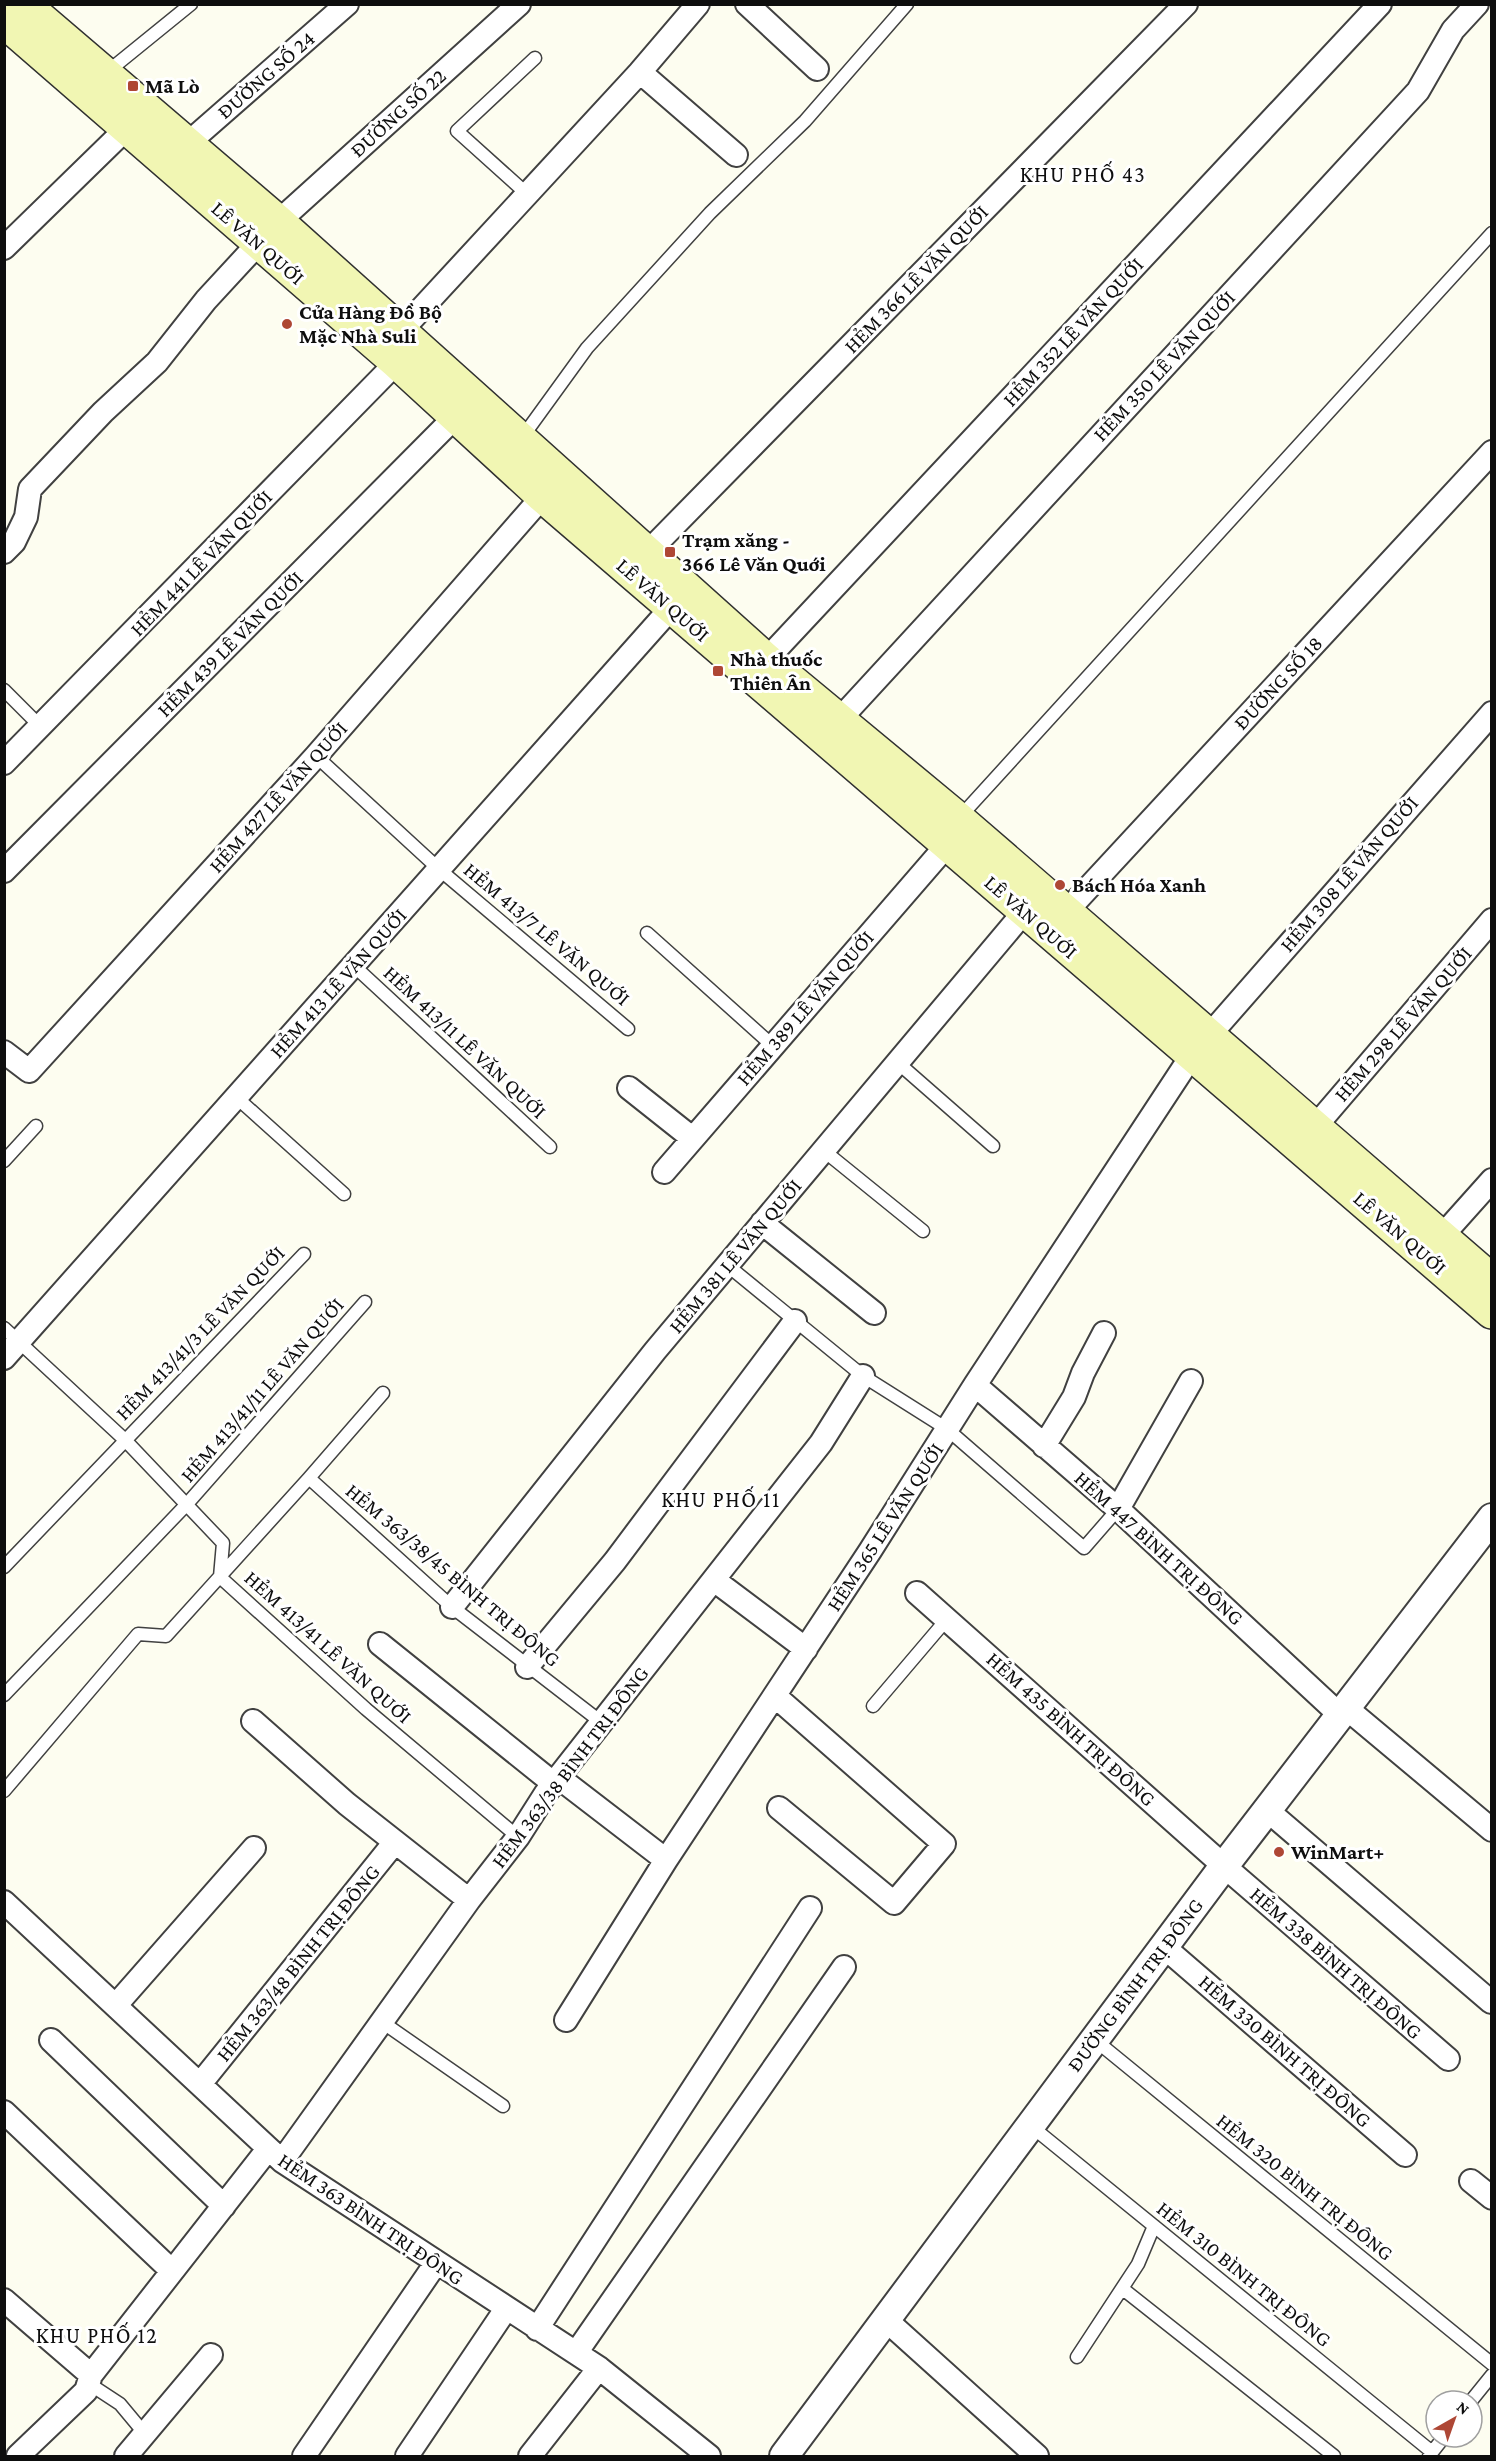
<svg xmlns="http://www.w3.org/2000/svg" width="1496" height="2461" viewBox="0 0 1496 2461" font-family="'Crimson Pro',serif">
<rect width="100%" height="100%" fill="#fdfdf0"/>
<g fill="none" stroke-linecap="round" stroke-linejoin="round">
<g stroke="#414141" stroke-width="15">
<path id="service" d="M106 73 191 4
M527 194 457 131 535 58
M521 439 587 348 710 213 805 121 907 4
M4 690 41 727
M316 756 440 870 628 1029
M959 818 1492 233
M647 933 772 1045
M353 965 550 1147
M897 1062 993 1146
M236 1097 344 1194
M823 1150 923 1231
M4 1161 36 1126
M727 1265 863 1376 947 1429 1084 1548 1118 1509
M4 1328 125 1440 223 1543 220 1577 366 1709 518 1837
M309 1478 452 1607 601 1722
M4 1567 304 1254
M4 1695 187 1504 365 1302
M873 1706 947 1619
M4 1791 138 1634 166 1636 309 1478 383 1393
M382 2022 503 2106
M1095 2040 1492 2364
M1031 2126 1432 2452
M1123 2289 1334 2456
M1077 2357 1138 2264 1154 2226
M88 2383 120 2404 145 2434
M1471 2401 1492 2375
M1429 2456 1444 2437"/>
</g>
<g stroke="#414141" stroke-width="26">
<path id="minor" d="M747 4 817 69
M640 72 698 4
M186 145 347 4
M4 248 128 127
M399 333 640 72 736 155
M4 552 14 542 26 517 30 489 103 412 157 362 206 300 278 222 519 4
M647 553 1186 4
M766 660 1380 4
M839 720 1418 91 1453 30 1477 4
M4 763 397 362
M4 871 455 417
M1065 913 1492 452
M4 1052 29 1071 316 756 543 496
M629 1088 692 1138
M1314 1128 1492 920
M664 1172 947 845
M762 1223 874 1313
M1433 1246 1492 1180
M4 1358 672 607
M975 1385 1118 1509 1340 1715
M1044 1446 1074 1397 1083 1373 1104 1333
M1118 1509 1191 1381
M714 1580 806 1649
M917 1593 1224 1866 1448 2059
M452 1607 655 1351 1024 912
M380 1644 553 1783
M527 1667 615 1561 795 1321
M775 1696 944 1844 894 1903 779 1808
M1345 1707 1492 1830
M253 1721 347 1804 469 1900
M558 1777 666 1860
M1267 1810 1491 2002
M4 1902 282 2161 599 2368 709 2456
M1164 1947 1405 2155
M116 2005 254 1848
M566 2020 666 1860 870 1551 975 1385 1192 1055 1492 713
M51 2040 224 2206
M200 2084 395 1842
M4 2112 172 2271
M282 2161 469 1900 518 1837 546 1793 821 1443 863 1376
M1471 2181 1492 2198
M4 2300 91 2375
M886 2320 1037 2456
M537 2329 810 1908
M576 2353 844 1967
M18 2456 86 2391 91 2375 268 2149
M126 2456 211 2355
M304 2456 436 2263
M407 2456 506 2309
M530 2456 599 2368"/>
</g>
<g stroke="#414141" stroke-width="32">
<path id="tertiary" d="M784 2456 1224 1866 1492 1518"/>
</g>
<g stroke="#303030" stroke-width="36">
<path id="secondary" d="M23 4 278 222 766 660 958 819 1492 1281
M4 21 397 362 543 496 1492 1312"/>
</g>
<use href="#service" stroke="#fff" stroke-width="12"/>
<use href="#minor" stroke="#fff" stroke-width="22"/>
<use href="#tertiary" stroke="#fff" stroke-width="28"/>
<use href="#secondary" stroke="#f1f6b3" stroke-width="33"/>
</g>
<g fill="#ae4735" stroke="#fff" stroke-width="2">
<rect x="127" y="80" width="12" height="12" rx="3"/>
<circle cx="287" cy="324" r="6"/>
<rect x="664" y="546" width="12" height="12" rx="3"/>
<rect x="712" y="665" width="12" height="12" rx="3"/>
<circle cx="1060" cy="885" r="6"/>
<circle cx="1279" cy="1852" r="6"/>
</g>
<g text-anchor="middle" stroke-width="6" stroke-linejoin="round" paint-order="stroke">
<g font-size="21" fill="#0e0e0e" stroke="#fff">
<text transform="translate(266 75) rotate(-41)" y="7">ĐƯỜNG SỐ 24</text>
<text transform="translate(398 113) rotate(-42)" y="7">ĐƯỜNG SỐ 22</text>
<text transform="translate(258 243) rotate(41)" y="7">LÊ VĂN QUỚI</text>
<text transform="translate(916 279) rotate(-46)" y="7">HẺM 366 LÊ VĂN QUỚI</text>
<text transform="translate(1073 332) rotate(-47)" y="7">HẺM 352 LÊ VĂN QUỚI</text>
<text transform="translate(1164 366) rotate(-47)" y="7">HẺM 350 LÊ VĂN QUỚI</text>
<text transform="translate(201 563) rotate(-46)" y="7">HẺM 441 LÊ VĂN QUỚI</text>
<text transform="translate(663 600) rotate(41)" y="7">LÊ VĂN QUỚI</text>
<text transform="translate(230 644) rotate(-45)" y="7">HẺM 439 LÊ VĂN QUỚI</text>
<text transform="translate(1278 683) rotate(-47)" y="7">ĐƯỜNG SỐ 18</text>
<text transform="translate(278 797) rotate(-48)" y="7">HẺM 427 LÊ VĂN QUỚI</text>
<text transform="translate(1349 874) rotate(-49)" y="7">HẺM 308 LÊ VĂN QUỚI</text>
<text transform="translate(1031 917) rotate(41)" y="7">LÊ VĂN QUỚI</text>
<text transform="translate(547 934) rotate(40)" y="7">HẺM 413/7 LÊ VĂN QUỚI</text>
<text transform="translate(338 983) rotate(-48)" y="7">HẺM 413 LÊ VĂN QUỚI</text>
<text transform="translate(805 1008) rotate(-49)" y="7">HẺM 389 LÊ VĂN QUỚI</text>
<text transform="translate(1403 1024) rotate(-49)" y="7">HẺM 298 LÊ VĂN QUỚI</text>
<text transform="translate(465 1042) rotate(43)" y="7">HẺM 413/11 LÊ VĂN QUỚI</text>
<text transform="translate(1400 1233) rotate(41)" y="7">LÊ VĂN QUỚI</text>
<text transform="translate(735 1256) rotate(-50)" y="7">HẺM 381 LÊ VĂN QUỚI</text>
<text transform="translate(200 1333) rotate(-46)" y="7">HẺM 413/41/3 LÊ VĂN QUỚI</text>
<text transform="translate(262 1390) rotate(-49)" y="7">HẺM 413/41/11 LÊ VĂN QUỚI</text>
<text transform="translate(885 1527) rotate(-57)" y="7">HẺM 365 LÊ VĂN QUỚI</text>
<text transform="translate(1159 1548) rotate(42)" y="7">HẺM 447 BÌNH TRỊ ĐÔNG</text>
<text transform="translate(453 1575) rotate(40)" y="7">HẺM 363/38/45 BÌNH TRỊ ĐÔNG</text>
<text transform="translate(328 1647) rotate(42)" y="7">HẺM 413/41 LÊ VĂN QUỚI</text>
<text transform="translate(1071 1729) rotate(42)" y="7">HẺM 435 BÌNH TRỊ ĐÔNG</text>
<text transform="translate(570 1767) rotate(-53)" y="7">HẺM 363/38 BÌNH TRỊ ĐÔNG</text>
<text transform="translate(298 1963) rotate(-51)" y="7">HẺM 363/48 BÌNH TRỊ ĐÔNG</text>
<text transform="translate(1336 1963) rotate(41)" y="7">HẺM 338 BÌNH TRỊ ĐÔNG</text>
<text transform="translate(1135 1985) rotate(-53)" y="7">ĐƯỜNG BÌNH TRỊ ĐÔNG</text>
<text transform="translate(1285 2051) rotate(41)" y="7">HẺM 330 BÌNH TRỊ ĐÔNG</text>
<text transform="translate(1305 2187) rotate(39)" y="7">HẺM 320 BÌNH TRỊ ĐÔNG</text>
<text transform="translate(371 2219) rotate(34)" y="7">HẺM 363 BÌNH TRỊ ĐÔNG</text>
<text transform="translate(1244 2274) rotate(39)" y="7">HẺM 310 BÌNH TRỊ ĐÔNG</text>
</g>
<g font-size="21" font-weight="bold" fill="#0e0e0e" stroke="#fff" text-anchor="start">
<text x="145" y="93">Mã Lò</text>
<text x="299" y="319">Cửa Hàng Đồ Bộ<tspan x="299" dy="24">Mặc Nhà Suli</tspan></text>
<text x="682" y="547">Trạm xăng -<tspan x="682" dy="24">366 Lê Văn Quới</tspan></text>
<text x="730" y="666">Nhà thuốc<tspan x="730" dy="24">Thiên Ân</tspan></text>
<text x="1072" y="892">Bách Hóa Xanh</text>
<text x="1291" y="1859">WinMart+</text>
</g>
<g font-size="22" letter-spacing="1.5" fill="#0e0e0e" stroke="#fff">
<text x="1083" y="182">KHU PHỐ 43</text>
<text x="721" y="1507">KHU PHỐ 11</text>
<text x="97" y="2343">KHU PHỐ 12</text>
</g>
</g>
<rect width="1496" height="2461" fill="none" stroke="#0e0e0e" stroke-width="12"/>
<g transform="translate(1454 2419) rotate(40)"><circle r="28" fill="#ffffff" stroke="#9f9f9f" stroke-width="1.5"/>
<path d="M0-4.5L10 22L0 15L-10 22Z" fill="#ae4735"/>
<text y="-9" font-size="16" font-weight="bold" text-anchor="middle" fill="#0e0e0e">N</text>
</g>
</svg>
